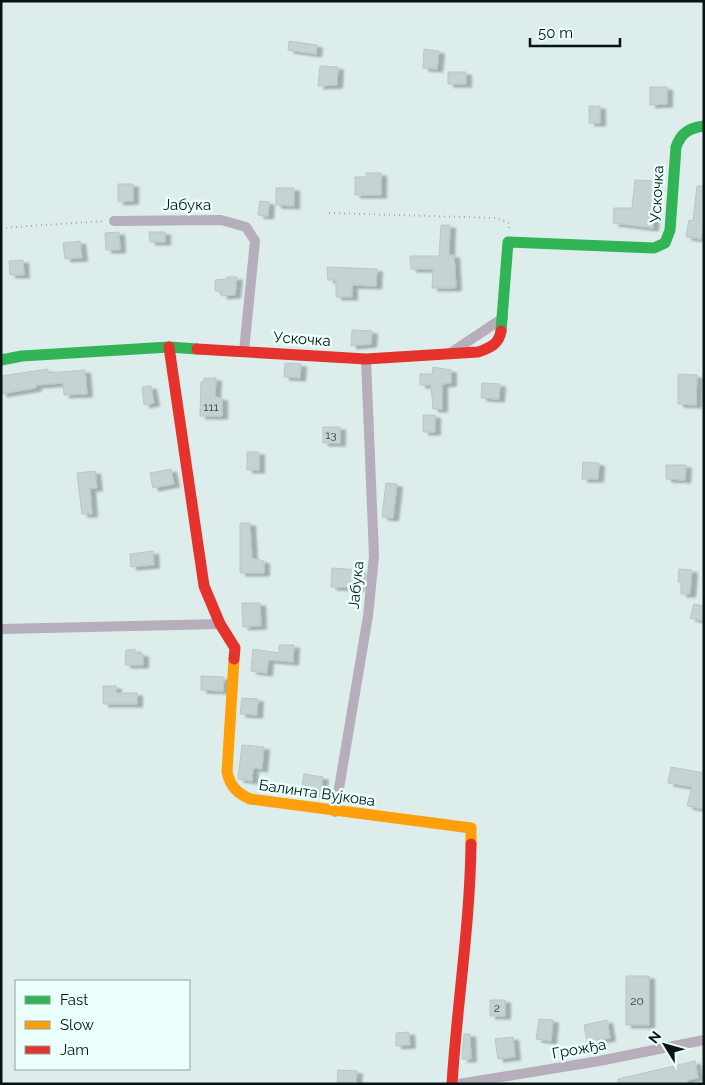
<svg xmlns="http://www.w3.org/2000/svg" width="705" height="1085" viewBox="0 0 705 1085" font-family="Raleway,sans-serif">
<defs>
<filter id="shadow"><feDropShadow dx="5.5" dy="3" stdDeviation="1" flood-color="#0004"/></filter>
</defs>
<rect width="100%" height="100%" fill="#dcedeb"/>
<path fill="#c5d3d2" stroke="#b9c7c6" filter="url(#shadow)" d="M289 41 317 45 316 54 288 50Z
M424 49 439 51 437 69 423 68Z
M320 66 338 67 337 85 318 86Z
M448 72H466V84H448Z
M650 87H667V104L650 105Z
M589 106H600V123H589Z
M366 173H381V195H355V177H366Z
M635 180 655 181 653 228 613 223 614 208H632Z
M118 184H133V201L118 202Z
M697 186H704V222L701 239 686 237 689 220 693 221Z
M276 188H294V206L276 205Z
M260 201 269 202 268 216 258 215Z
M441 225H450L449 255H454L456 287 454 288H432L433 269H411L410 256H439Z
M119 232 120 250H106L105 233Z
M149 232H165V242H150Z
M80 241 82 258 65 259 63 243Z
M23 260 24 275H10L9 261Z
M327 267 377 269 376 286 352 285V297H336V280H328Z
M227 277H237L235 295 222 296 221 291H215V280L227 279Z
M352 330 372 331 371 344 351 346Z
M285 363 301 364 300 378 284 377Z
M433 367 451 370V383L442 384V409H433L431 385H420V374H432Z
M48 369V373L85 370 87 394 64 395 63 383 36 385V388L1 394V376Z
M678 374 697 375 696 405 678 404Z
M204 378H216L215 397 222 398V416H200L201 382H204Z
M482 383 500 384 499 399 481 398Z
M151 386 154 403 144 405 142 387Z
M423 415H435V432H423Z
M323 427H340V443H323Z
M247 452H259V470H247Z
M583 462 599 463 598 479H582Z
M666 465H686L685 480 666 479Z
M171 469 174 484 153 488 150 473Z
M95 471 97 488H90L92 514H82L77 473Z
M386 483 397 484 393 518 382 517Z
M240 523H250L252 558 264 561V573H240Z
M153 551 154 565 131 567 130 554Z
M332 568 360 570 359 588 331 587Z
M679 569 692 570 690 594H681V582H678Z
M242 603H260L261 626 243 627Z
M694 604 704 606V621L690 618Z
M279 645H294L293 662 268 660 267 673 251 671 253 649 279 653Z
M135 649V653L143 654V665H125L126 650Z
M201 676 224 677 223 691 201 690Z
M103 686H116V693H137V704H103Z
M242 698 258 699 257 715 240 714Z
M242 745 264 747 262 769 253 768 252 781 238 779Z
M671 767 704 773V809L687 806 692 787 668 783Z
M304 774 323 777 320 795 301 792Z
M626 976H649V1025H626Z
M490 1000H505V1016H490Z
M539 1019 553 1020 551 1041 536 1039Z
M607 1020 610 1038 587 1042 584 1025Z
M409 1032 410 1045 396 1046V1033Z
M464 1034H470L471 1059H462Z
M513 1037 515 1057 498 1059 495 1039Z
M695 1061 698 1078 687 1080 688 1084H618V1079Z
M338 1070 357 1071 356 1084H337Z"/>
<g fill="none" stroke-linecap="round" stroke-linejoin="round">
<path stroke="#aaa8b0" stroke-width="2" stroke-dasharray="1 4" stroke-linecap="butt" d="M329 213 497 218 509 223V230
M1 228 104 221"/>
<path stroke="#b7aebb" stroke-width="10" d="M114 221 221 220 246 227 255 241 244 351
M452 352 503 318
M1 629 220 624
M335 812 368 616 374 556 366 359
M459 1084 599 1061 704 1040"/>
<path stroke="#30b455" stroke-width="11" d="M501 331 508 242 654 248 665 243 670 230 676 147C681 133 689 128 704 126
M1 360 22 356 169 347 197 349"/>
<path stroke="#ff9f0a" stroke-width="11" d="M234 659 227 772C230 786 237 793 250 799L471 828V844"/>
<path stroke="#e5322d" stroke-width="11" d="M169 347 204 586 220 624 235 648 234 659
M197 349 366 359 478 352C490 348 499 344 501 331
M452 1084C457 1004 470 925 471 844"/>
</g>
<g text-anchor="middle" stroke-width="5" stroke-linejoin="round" paint-order="stroke">
<g font-size="12" fill="#374443">
<text x="211" y="411">111</text>
<text x="331" y="439">13</text>
<text x="637" y="1005">20</text>
<text x="497" y="1012">2</text>
</g>
<g font-size="15" fill="#081413" stroke="#ebfffd">
<text transform="translate(657 194) rotate(-87)" y="5">Ускочка</text>
<text x="187" y="210">Јабука</text>
<text transform="translate(302 339) rotate(4)" y="5">Ускочка</text>
<text transform="translate(356 585) rotate(-84)" y="5">Јабука</text>
<text transform="translate(317 793) rotate(8)" y="5">Балинта Вујкова</text>
<text transform="translate(579 1049) rotate(-10)" y="5">Грожђа</text>
</g>
</g>
<rect width="705" height="1085" fill="none" stroke="#081413" stroke-width="5"/>
<rect x="15" y="980" width="175" height="90" fill="#ebfffd" stroke="#90a19f"/>
<rect x="25" y="996" width="25" height="8" fill="#30b455" stroke="#90a19f"/>
<text x="60" y="1005" font-size="15" fill="#081413">Fast</text>
<rect x="25" y="1021" width="25" height="8" fill="#ff9f0a" stroke="#90a19f"/>
<text x="60" y="1030" font-size="15" fill="#081413">Slow</text>
<rect x="25" y="1046" width="25" height="8" fill="#e5322d" stroke="#90a19f"/>
<text x="60" y="1055" font-size="15" fill="#081413">Jam</text>
<g transform="translate(665 1045) rotate(307)" stroke="#ebfffd" stroke-width="4" paint-order="stroke">
<path d="M0-4L9 19L0 12L-9 19Z" fill="#081413"/>
<text y="-8" font-size="14" font-weight="bold" text-anchor="middle" fill="#081413">N</text>
</g>
<path d="M530 38v8h90v-8" fill="none" stroke="#081413" stroke-width="2.5"/>
<text x="538" y="38" font-size="15" fill="#081413" stroke="#ebfffd" stroke-width="4" paint-order="stroke">50 m</text>
</svg>
